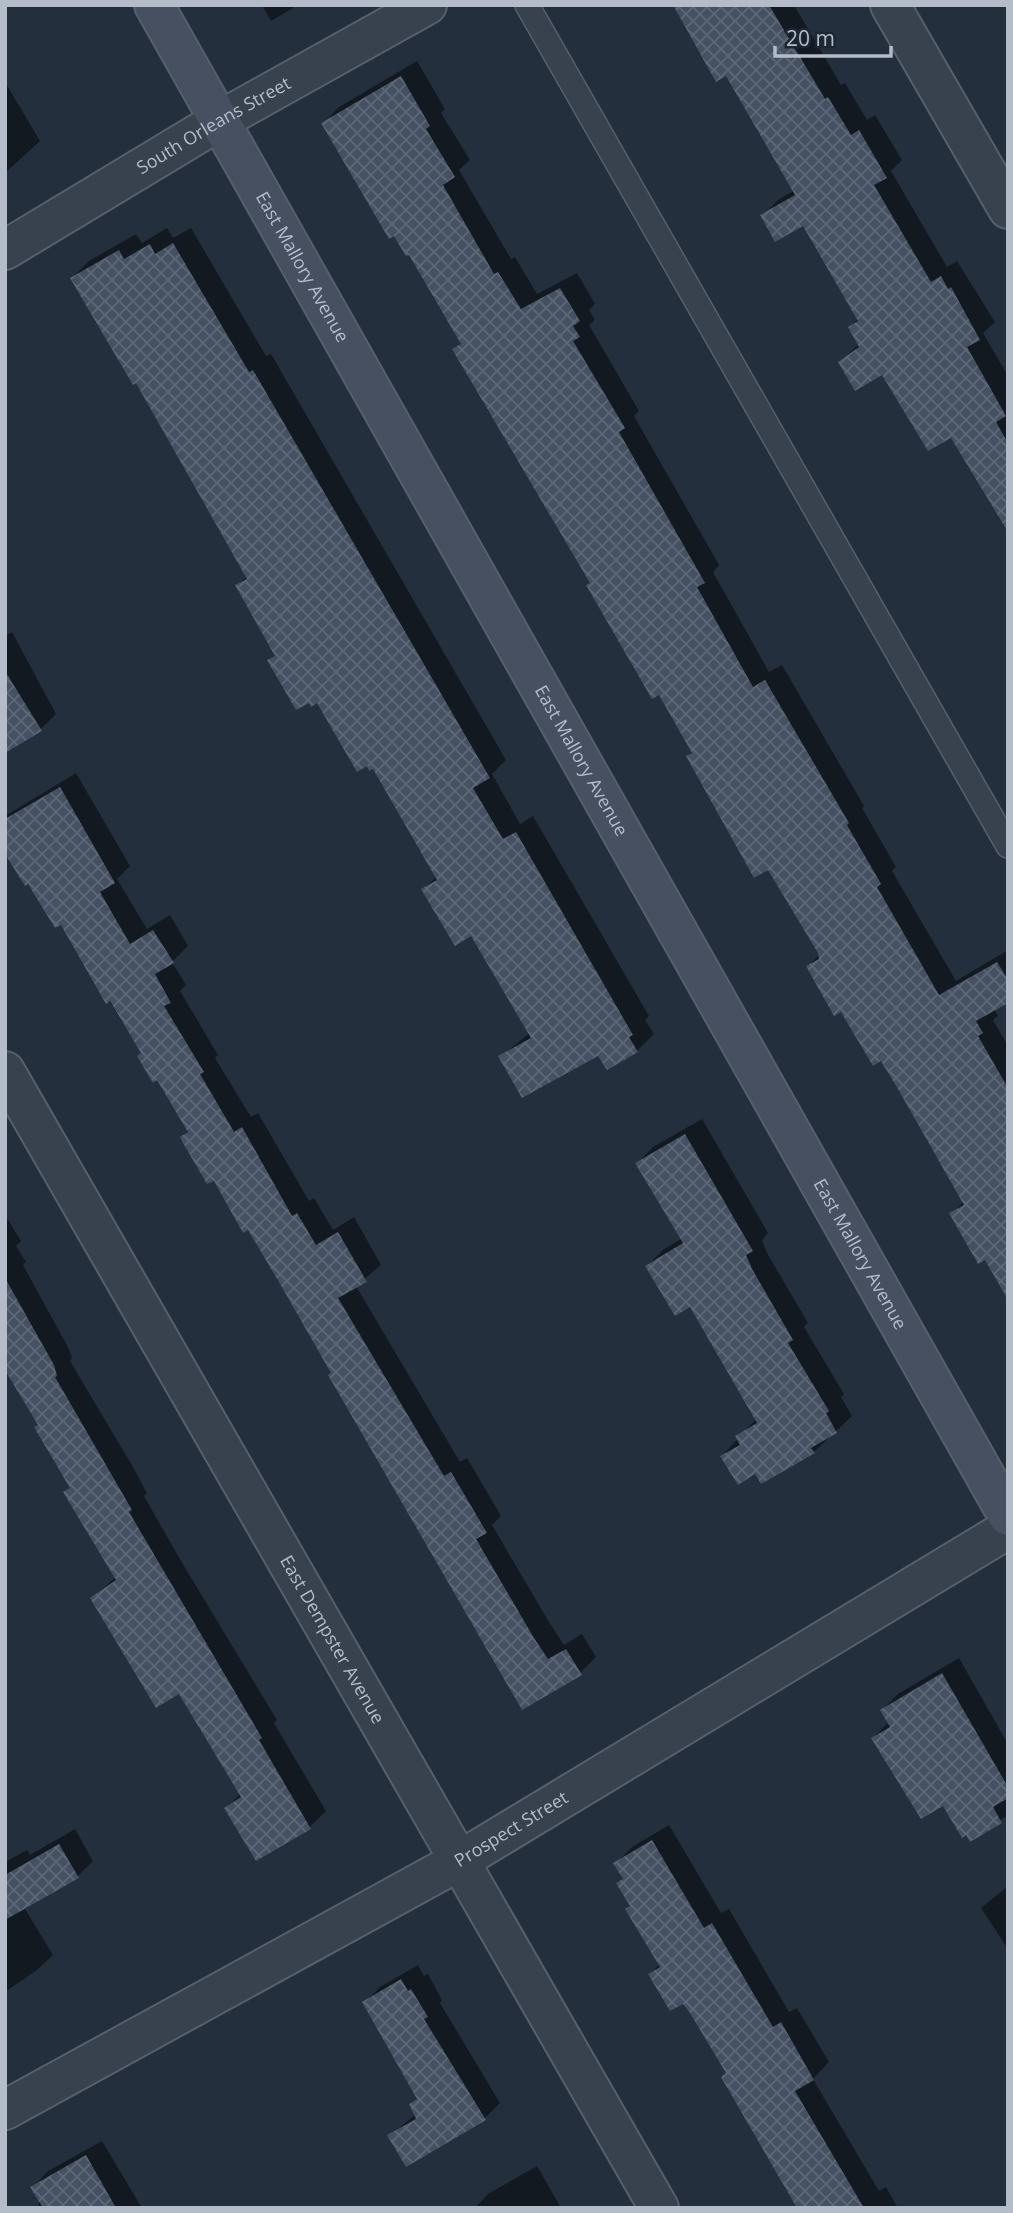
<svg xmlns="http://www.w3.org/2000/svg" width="1013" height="2213" viewBox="0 0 1013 2213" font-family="'Open Sans',sans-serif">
<defs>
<pattern id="building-cross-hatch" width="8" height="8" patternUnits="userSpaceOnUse" patternTransform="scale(1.75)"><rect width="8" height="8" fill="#455162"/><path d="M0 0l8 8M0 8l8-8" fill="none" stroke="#5d6877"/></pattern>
</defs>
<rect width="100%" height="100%" fill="#242f3e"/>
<path fill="#0007" d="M262 5H298L271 21Z
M674 5H794L841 85 845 83 867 120 875 115 902 160 891 171 947 267 957 261 995 322 983 333 1008 376V529L952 436 883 373 840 362 859 344 850 327 858 319 803 224 762 216 778 200 795 190 727 73Z
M417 61 445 109 441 113 470 160 459 170 511 259 515 257 537 294 577 273 595 304 589 310 595 320 589 325 639 411 634 416 719 565 713 572 769 672 782 665 864 806 862 808 896 867 892 871 956 981 1008 950V1001L994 1009 998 1016 993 1020 1008 1046V1297L985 1257 951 1214 964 1201 882 1059 808 966 820 954 769 868 688 756 693 751 455 349 462 342 410 253 323 123 339 107Z
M5 82 40 141 5 173Z
M167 228 173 238 191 228 266 356 271 354 506 760 492 774 520 824 533 816 649 1016 645 1020 654 1034 637 1051 500 1057 530 1033 472 934 423 890 437 876 373 767 368 764 317 701 269 661 276 654 237 586 247 576 136 381 72 278 89 261 136 234 142 243Z
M12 632 56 714 40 730 5 751V636Z
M76 773 130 866 117 879 147 929 170 915 188 946 172 962 186 985 180 991 218 1055 215 1058 251 1117 258 1113 309 1201 314 1198 333 1230 354 1217 381 1265 356 1286 460 1462 467 1458 501 1516 492 1525 549 1622 564 1645 582 1634 596 1657 580 1673 523 1707 249 1227 182 1137 189 1130 61 923 5 849V816Z
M702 1119 768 1233 762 1240 767 1253 808 1323 804 1327 844 1394 841 1397 852 1416 814 1452 756 1472 722 1456 757 1418 690 1304 647 1266 663 1250 683 1238 637 1163 653 1147Z
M5 1215 21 1241 16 1246 26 1262 23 1265 69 1349 72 1358 70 1361 133 1467 147 1493 144 1496 181 1561 277 1720 274 1723 326 1811 310 1827 226 1808 241 1793 179 1692 92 1598 116 1577 66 1492 71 1487 40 1424 5 1367Z
M959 1658 1008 1744V1815L971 1840 943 1804 873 1738 889 1722 882 1710 898 1694Z
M669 1825 721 1913 729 1909 789 2012 797 2008 829 2062 813 2079 879 2191 886 2187 898 2208H799L728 2072 691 2012 650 1974 660 1964 618 1883 624 1877 616 1863 632 1847Z
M75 1829 93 1861 77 1877 25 1909 53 1955 37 1970 5 1992V1862L27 1850 30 1855Z
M1008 1886V1949L981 1908Z
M418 1965 424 1976 428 1974 442 2000 440 2003 500 2103 485 2118 389 2136 416 2114 411 2104 418 2097 364 2003 380 1987Z
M102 2141 142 2208H40L38 2204 41 2201 33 2187 48 2171Z
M537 2166 561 2208H475L488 2194Z"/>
<path fill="url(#building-cross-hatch)" d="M673 5H769L825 99 828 97 851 135 859 130 887 178 874 185 931 282 941 276 948 289 951 287 980 340 967 347 1006 416 996 422 1008 443V532L951 438 928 451 882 375 855 391 838 362 859 347 848 327 858 321 803 226 775 242 760 215 795 195 726 76 716 82Z
M401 76 430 126 426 129 455 177 443 185 494 274 498 272 521 309 560 288 580 321 573 326 580 337 573 341 625 428 619 432 705 583 697 587 753 687 765 680 849 823 847 825 881 884 877 887 939 995 997 962 1008 980V1003L976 1021 983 1033 978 1036 1008 1088V1300L985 1260 978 1264 949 1213 964 1205 898 1089 881 1061 873 1066 841 1012 834 1016 806 966 819 959 818 953 768 870 754 878 686 756 692 753 659 695 652 699 586 585 590 583 452 349 461 344 409 255 406 256 394 236 389 239 321 123Z
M173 243 249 372 253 370 490 778 473 788 503 839 516 832 633 1035 629 1037 638 1052 607 1070 598 1056 522 1098 498 1056 531 1038 471 936 455 946 421 889 437 880 373 769 369 771 367 766 357 772 317 703 311 707 309 703 296 710 267 660 275 656 235 585 247 579 136 383 133 385 70 278 119 250 124 259 150 244 155 254Z
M5 671 42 731 5 753Z
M60 787 115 883 100 892 130 944 153 930 174 963 155 974 171 1003 164 1006 204 1072 200 1074 234 1132 242 1127 292 1216 297 1213 316 1245 338 1232 367 1282 338 1298 444 1476 451 1472 487 1533 476 1539 534 1638 548 1659 566 1649 582 1675 522 1710 328 1375 331 1373 279 1282 248 1230 243 1233 214 1181 207 1184 183 1143 180 1137 188 1132 157 1080 153 1083 137 1056 141 1053 110 1001 106 1004 61 925 55 928 28 884 25 886 5 854V819Z
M685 1134 753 1251 746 1255 752 1269 793 1340 788 1343 829 1411 826 1413 837 1433 811 1448 815 1453 761 1484 755 1474 738 1485 720 1456 740 1445 735 1436 757 1423 690 1307 675 1316 645 1266 683 1243 635 1163Z
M5 1278 54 1365 57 1376 55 1377 132 1510 129 1512 262 1738 259 1740 311 1829 256 1861 224 1808 241 1797 179 1694 156 1708 90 1598 116 1580 63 1492 70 1488 34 1427 38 1425 5 1370Z
M942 1673 1008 1787V1798L993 1807 1002 1823 970 1842 966 1835 962 1838 943 1806 921 1819 871 1738 890 1727 880 1710Z
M652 1840 704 1928 712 1923 773 2027 781 2022 814 2080 795 2091 864 2208H797L721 2077 726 2073 690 2013 683 2004 670 2011 648 1974 660 1967 625 1909 630 1906 616 1883 623 1879 613 1863Z
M59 1844 79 1878 5 1920V1875Z
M401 1979 408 1991 411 1989 428 2017 424 2019 486 2120 406 2167 387 2135 416 2119 409 2104 417 2099 362 2002Z
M86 2155 116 2208H43L30 2187Z"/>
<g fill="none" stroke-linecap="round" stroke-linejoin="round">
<g stroke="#565f6c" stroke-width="26">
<path id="service" d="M527 5 1008 846"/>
</g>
<g stroke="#565f6c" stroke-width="42">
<g id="minor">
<path d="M890 5 1008 209"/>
<path id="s1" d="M5 250 219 121 427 5"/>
<path id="s2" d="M5 1071 659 2208"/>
<path id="s3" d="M5 2110 459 1861 1008 1529"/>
</g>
</g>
<g stroke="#565f6c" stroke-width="42">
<g id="secondary">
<path id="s4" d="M154 5 1008 1516"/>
</g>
</g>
<use href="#service" stroke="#38414e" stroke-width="23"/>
<use href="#minor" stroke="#38414e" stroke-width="38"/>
<use href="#secondary" stroke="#465061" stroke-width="38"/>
</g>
<g text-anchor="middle" stroke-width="5" stroke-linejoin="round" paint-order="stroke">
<g font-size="18" fill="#b4bcc9" stroke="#1d2633">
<text dy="6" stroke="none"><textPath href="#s1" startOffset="243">South Orleans Street</textPath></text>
<text dy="6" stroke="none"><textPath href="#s4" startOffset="301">East Mallory Avenue</textPath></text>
<text dy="6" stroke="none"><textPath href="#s4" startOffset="868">East Mallory Avenue</textPath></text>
<text dy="6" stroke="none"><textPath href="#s4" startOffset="1435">East Mallory Avenue</textPath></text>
<text dy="6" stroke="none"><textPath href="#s2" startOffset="656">East Dempster Avenue</textPath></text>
<text dy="6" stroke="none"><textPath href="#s3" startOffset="579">Prospect Street</textPath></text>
</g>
</g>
<rect width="1013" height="2213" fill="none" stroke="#b4bcc9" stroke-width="14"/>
<path d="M775 46v10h116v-10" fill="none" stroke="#b4bcc9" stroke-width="3.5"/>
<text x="786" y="46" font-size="21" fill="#b4bcc9" stroke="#1d2633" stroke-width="5" paint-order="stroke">20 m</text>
</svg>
